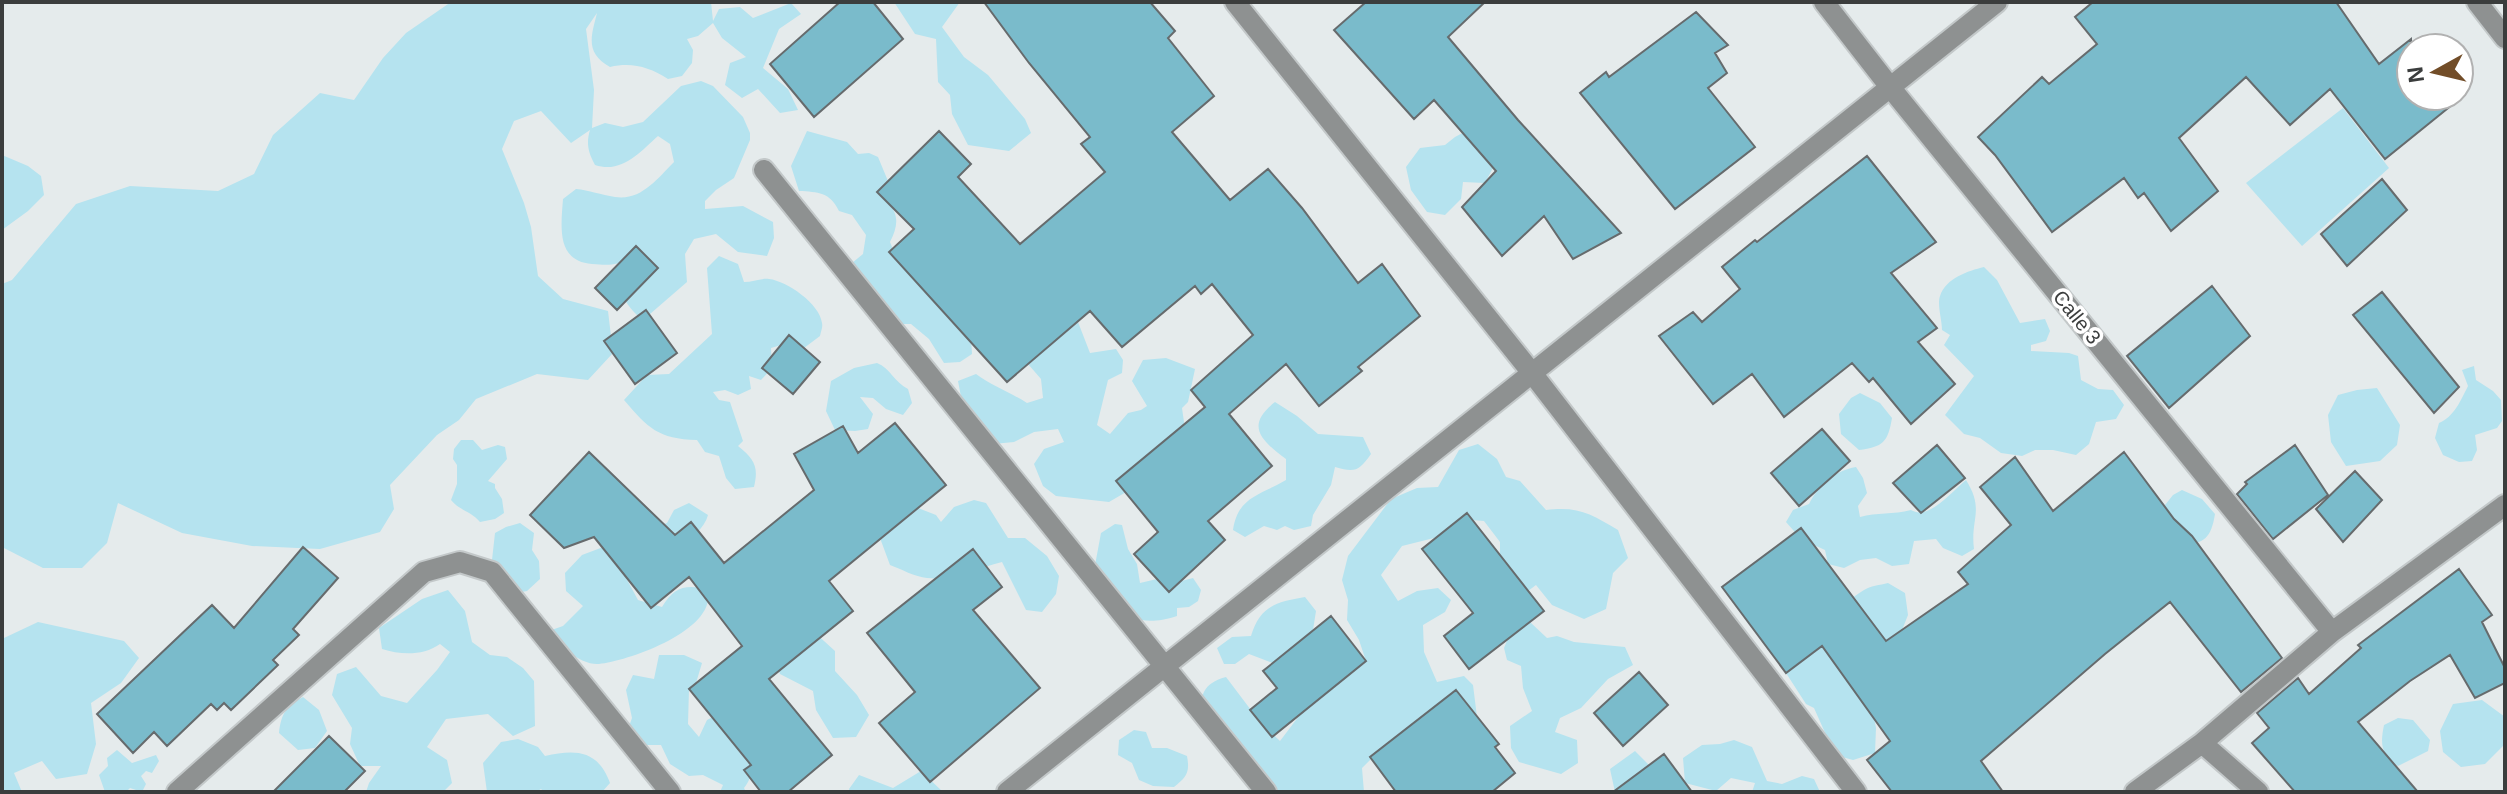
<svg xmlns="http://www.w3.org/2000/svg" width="2507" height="794" viewBox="0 0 2507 794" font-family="Helvetica,sans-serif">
<rect width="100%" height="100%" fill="#e5ebec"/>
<path fill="#b5e3ef" d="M451 2H711L713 21 719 9 740 7 753 18 791 3 801 14 779 29 763 68 788 89 798 110 780 113 758 89 742 98 725 85 730 63 746 57 722 38 713 23 698 36 687 39 693 50 692 63 682 76 668 79C649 67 632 62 610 67 585 53 591 37 597 13L586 29 594 90 592 128 605 123 623 127 643 122 681 86 701 81 713 86 743 117 750 133V140L734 178 716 190 705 201V209L743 206 773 222 774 238 767 256 738 252 716 234 694 239 685 254 687 282 650 314 638 316C616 295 622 286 629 259 616 266 607 265 592 264 556 261 561 227 563 199L576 189C589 190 601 195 615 197 641 201 657 179 674 162L670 144 658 136C640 152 622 174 595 165 588 152 586 143 590 130L571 143 541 111 514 121 502 149 524 203 531 227 538 276 563 299 608 311 613 353 588 380 537 374 476 399 459 420 437 435 390 485 394 509 380 532 320 549 252 546 182 533 118 503 107 543 82 568H43L2 547V284L12 280 76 204 130 186 218 191 254 174 273 135 320 93 354 100 383 58 406 33Z
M894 2H960L942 27 964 57 988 75 1025 119 1031 133 1009 151 968 145 952 114 950 95 938 82 936 39 915 34Z
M2343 108 2389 168 2302 246 2246 183Z
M1468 130 1496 162 1485 183 1463 182 1461 199 1445 215 1427 212 1411 190 1406 167 1420 148 1445 145 1455 137Z
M807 131 847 142 858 154 869 153 878 157 888 181 886 201C900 214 898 226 890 242L898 262 970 321 972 354 960 362 944 363 929 339 911 324H893L854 278 852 263 863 254 866 235 852 215 839 211C830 192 818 192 799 191L791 166Z
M2 155 28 166 41 176 44 195 28 211 2 230Z
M719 256 738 264 744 282C753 282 761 278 769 279 787 281 820 304 822 323 823 327 821 331 820 336L804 348 781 345 771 348 772 368 761 380 749 376 751 389 738 395 725 390 713 392 719 400 730 402 743 441 738 446C754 459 759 466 754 487L735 489 726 478 719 456 705 452 697 440C658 439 648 428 624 400L647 375 669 374 712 334 707 268Z
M1984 267 1997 280 2020 323 2045 319 2050 331 2046 341 2031 345V351L2069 353 2078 356 2081 380 2098 389 2113 390 2124 405 2116 419 2096 422 2089 444 2076 455 2053 450H2035L2022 456 2001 453 1980 438 1964 434 1945 415 1974 376 1944 345 1950 335 1942 330C1942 320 1937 305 1940 296 1946 278 1968 271 1984 267Z
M1078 322 1090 353 1116 349 1123 360 1122 373 1108 380 1097 425 1110 434 1128 413 1141 410 1147 406 1132 381 1143 360 1166 358 1195 369 1188 402 1182 408 1184 422 1182 439 1157 447 1147 471 1133 488 1109 502 1056 496 1043 486 1034 464 1044 449 1064 442 1058 429 1034 432 1014 442 983 445 963 407 958 381 976 374C992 386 1010 392 1027 403L1043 398 1041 379 1028 364Z
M877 363C890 368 895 383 908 389L912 403 903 415 886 409 873 398 860 397 873 414 868 429 855 431 835 430 826 411 831 381 854 368Z
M2474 366 2476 380 2493 391 2501 400 2502 421 2497 428 2475 435 2477 450 2472 461 2459 462 2443 455 2435 438 2439 423C2454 417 2461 400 2468 386L2462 370Z
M2377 388 2400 425 2397 445 2380 461 2346 466 2331 442 2328 415 2338 395 2357 390Z
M1860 393 1880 403 1892 418C1888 442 1883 447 1859 450L1841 434 1839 414 1851 398Z
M1275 402 1297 416 1318 434 1363 437 1371 454C1359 471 1355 473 1335 467L1331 485 1313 515 1311 526 1294 530 1285 526 1277 530 1264 526 1245 537 1233 530C1238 496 1261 495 1286 480V459C1262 441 1244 426 1275 402Z
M461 440H473L482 450 498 445 505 447 507 459 488 481 495 484V488L502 499 504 513 495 519 480 522C471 511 460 511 451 500L457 484V465L453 459 454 449Z
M1478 444 1497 459 1506 477 1520 481 1546 510C1579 506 1591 514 1618 530L1628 558 1613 573 1606 609 1584 619 1552 605 1536 585 1516 600 1473 577 1500 555V542L1484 521 1459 519 1438 537 1402 546 1381 575 1398 601 1417 591 1438 588 1451 600 1445 612 1423 625 1424 652 1437 682 1464 676 1473 685 1477 717 1380 750 1362 768 1364 792H1272L1266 776 1221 748 1199 718C1202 695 1201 684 1226 677L1260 722 1280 741 1302 712 1366 661 1359 640 1347 620 1348 600 1342 580 1348 556 1391 499 1417 488 1438 487 1459 450Z
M1856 467 1863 478 1867 493 1858 506 1860 517C1877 512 1893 515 1911 510 1929 521 1952 491 1966 480 1985 510 1970 519 1974 549L1962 556 1943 548 1936 539 1914 541 1909 564 1892 566 1876 558 1860 560 1844 568 1828 564 1825 550 1801 539 1786 522 1793 510 1809 504C1819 485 1834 471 1856 467Z
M2182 490 2202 499 2215 514C2211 538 2205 543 2181 546L2161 510 2173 495Z
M974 500 986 503 1008 538H1025L1047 556 1059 576 1056 594 1042 612 1026 610 1002 562C978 568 952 581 927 578 915 577 901 569 890 565L880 538 918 508 936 515 941 522 954 507Z
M689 503 708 515C702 541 648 563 625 576L638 600 662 607C674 587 685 584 707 589 720 629 629 661 599 664 590 665 578 659 570 653L555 663 539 649 543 633 563 626 583 606 566 591 565 573 582 555 667 523 674 510Z
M520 523 534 533 532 550 539 561 540 579 527 591 511 594 491 569 495 533 506 527Z
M1115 524 1122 525 1128 549 1137 564 1140 583 1157 579 1170 584 1193 578 1201 590 1198 601 1189 607 1177 608V616C1129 631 1123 609 1093 576L1101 533Z
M1888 583 1905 593 1908 615 1902 630 1866 677 1876 728 1875 753 1853 760 1835 755 1814 708 1806 704 1786 673C1804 642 1833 609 1864 590 1870 586 1880 585 1888 583Z
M448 590 465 611 472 642 490 655 507 657 523 668 534 681 535 726 513 736 488 714 446 719 427 747 447 760 452 783 443 792H366L369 783 381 766H360L350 744 352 728 332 695 337 674 356 667 381 696 407 703 437 670 450 652 440 644C423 656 401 655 382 649L379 628 422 599Z
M1305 597 1316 611 1313 630 1273 663 1249 654 1235 664H1224L1217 648 1232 637 1251 636C1260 606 1276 602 1305 597Z
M802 621 835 651V671L857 695 869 715 856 737 833 738 816 710 813 691 780 674 775 661Z
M38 622 124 641 139 658 121 683 91 703 96 744 87 774 56 779 42 761 14 773 22 792H2V636L4 638Z
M1530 622 1547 638 1557 636 1574 642 1625 647 1633 665 1608 679 1581 708 1560 718 1555 732 1577 740 1578 763 1561 774 1519 762 1511 748 1510 726 1532 711 1523 688 1521 666 1507 660 1504 648 1511 631Z
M659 655H684L702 663 696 683 689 689 688 724 699 737 707 720 732 707C741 731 763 766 744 788L746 792H720L723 785 703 775 689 776 670 764 661 745H634L626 735 632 718 626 690 633 675 654 679Z
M303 697 319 710 327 731 315 748 298 750 279 733C281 714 286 706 303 697Z
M2482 700 2505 717V744L2485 764 2461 767 2443 752 2440 731 2453 704Z
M2398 718 2413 720 2430 740 2428 751 2398 766C2381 754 2380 745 2384 725Z
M1134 730 1146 732 1152 748H1167L1187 756C1190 772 1187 777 1174 787L1153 786 1139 780 1132 763 1118 755 1119 740Z
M518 739 538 747 545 756C576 749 598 750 610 783L602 792H544L541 789 536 792H487L483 763 501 742Z
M1734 740 1752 747 1767 781 1782 784 1802 776 1814 779 1820 792H1752L1755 783 1731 778 1716 791 1685 783 1683 758 1702 745 1720 744Z
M117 750 132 763 156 755 159 761 152 773 146 771 141 776 146 784 142 792 130 788 126 792H105L99 775 108 766 107 758Z
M1635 751 1655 771 1615 792 1610 769Z
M921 771 943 792H850L849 789 859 775 893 788Z"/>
<path fill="#7abbcb" stroke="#666b6d" stroke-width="2" d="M840 2H873L903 39 814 117 770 64Z
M984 2H1150L1175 31 1168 38 1214 96 1172 132 1230 200 1268 169 1302 208 1358 283 1382 264 1420 316 1358 367 1362 371 1319 406 1286 364 1229 414 1272 466 1208 521 1225 540 1169 592 1134 554 1158 532 1116 481 1205 407 1191 390 1253 335 1212 284 1201 294 1195 286 1122 347 1090 311 1007 382 889 252 914 229 877 192 939 131 971 164 958 177 1020 244 1105 172 1081 144 1090 137 1029 63Z
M1366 2H1485L1448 37 1518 120 1621 233 1573 259 1544 216 1502 256 1462 207 1496 171 1434 100 1414 119 1334 30Z
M2093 2H2336L2379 64 2411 39V96H2463L2385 159 2330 89 2290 125 2246 77 2179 138 2218 191 2171 231 2144 193 2138 198 2124 178 2052 232 1995 155 1978 137 2042 77 2049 84 2097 44 2075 17Z
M1696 12 1728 45 1715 53 1727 73 1708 88 1755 147 1675 209 1580 93 1606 72 1609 77Z
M1867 156 1936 242 1891 273 1937 328 1918 342 1955 384 1911 424 1873 378 1869 382 1852 363 1784 417 1752 374 1713 404 1659 336 1693 312 1702 322 1740 289 1722 267 1755 240 1757 242Z
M2382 179 2407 210 2347 266 2321 234Z
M636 246 658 268 617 310 595 288Z
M2212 286 2250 336 2169 408 2127 356Z
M2382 292 2459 387 2434 413 2353 315Z
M646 310 677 353 635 384 604 341Z
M789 335 820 362 793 394 762 368Z
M895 423 946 485 829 581 853 611 769 679 832 755 788 792H761L744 770 751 765 689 689 742 646 689 577 651 608 594 537 564 548 530 515 589 452 675 535 691 522 724 563 814 490 794 454 843 426 858 453Z
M1822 429 1850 461 1799 506 1771 473Z
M1937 445 1965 478 1921 513 1893 483Z
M2295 445 2328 495 2273 539 2237 494 2247 484 2245 482Z
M2124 452 2174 519 2192 536 2282 658 2241 692 2170 602 2105 654 1981 761 2003 792H1892L1867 760 1890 741 1822 646 1786 673 1722 587 1801 528 1886 641 1968 584 1958 572 2011 525 1980 487 2015 457 2053 511Z
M2355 471 2382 500 2343 542 2316 509Z
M1467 513 1544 611 1469 669 1444 636 1473 613 1422 549Z
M303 547 338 578 293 629 299 635 273 660 278 665 231 710 224 703 217 710 211 704 167 746 154 732 133 753 97 714 212 605 234 628Z
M973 549 1002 587 973 610 1040 688 930 782 879 723 915 692 867 633Z
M2459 569 2492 615 2482 622 2505 668V683L2475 698 2450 655 2410 681 2358 722 2418 792H2295L2252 743 2269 728 2257 713 2298 678 2309 694 2361 648 2358 645Z
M1331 616 1366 661 1272 737 1250 710 1277 688 1263 671Z
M1639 672 1668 705 1623 746 1594 713Z
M1456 690 1499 744 1495 747 1515 773 1492 792H1396L1370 757Z
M329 736 365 771 344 792H273Z
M1664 754 1692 792H1613Z"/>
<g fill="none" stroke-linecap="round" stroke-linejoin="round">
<g stroke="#c3c8c9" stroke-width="24">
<path id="minor" d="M1235 2 1532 373 1856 792
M1824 2 1890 87 2332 632
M2477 2 2505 38
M764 170 1266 792
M2202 743 2258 792
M177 792 424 572 460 562 492 572 670 792
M1007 792 1997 2
M2135 792 2202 743 2332 632 2505 505"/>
</g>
<use href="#minor" stroke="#8e9191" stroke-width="20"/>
</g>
<g text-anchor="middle" stroke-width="7" stroke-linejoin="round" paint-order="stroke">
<g font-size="20" fill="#3b3d3d" stroke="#fff">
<text transform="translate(2077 317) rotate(51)" y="7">Calle 3</text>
</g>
</g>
<rect width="2507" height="794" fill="none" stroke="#3b3d3d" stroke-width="8"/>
<g transform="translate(2435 72) rotate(262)"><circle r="38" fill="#ffffff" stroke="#b1b1b1" stroke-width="2"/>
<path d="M0-6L14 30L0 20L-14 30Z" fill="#724d28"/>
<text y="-12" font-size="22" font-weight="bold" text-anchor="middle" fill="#3b3d3d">N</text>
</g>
</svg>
